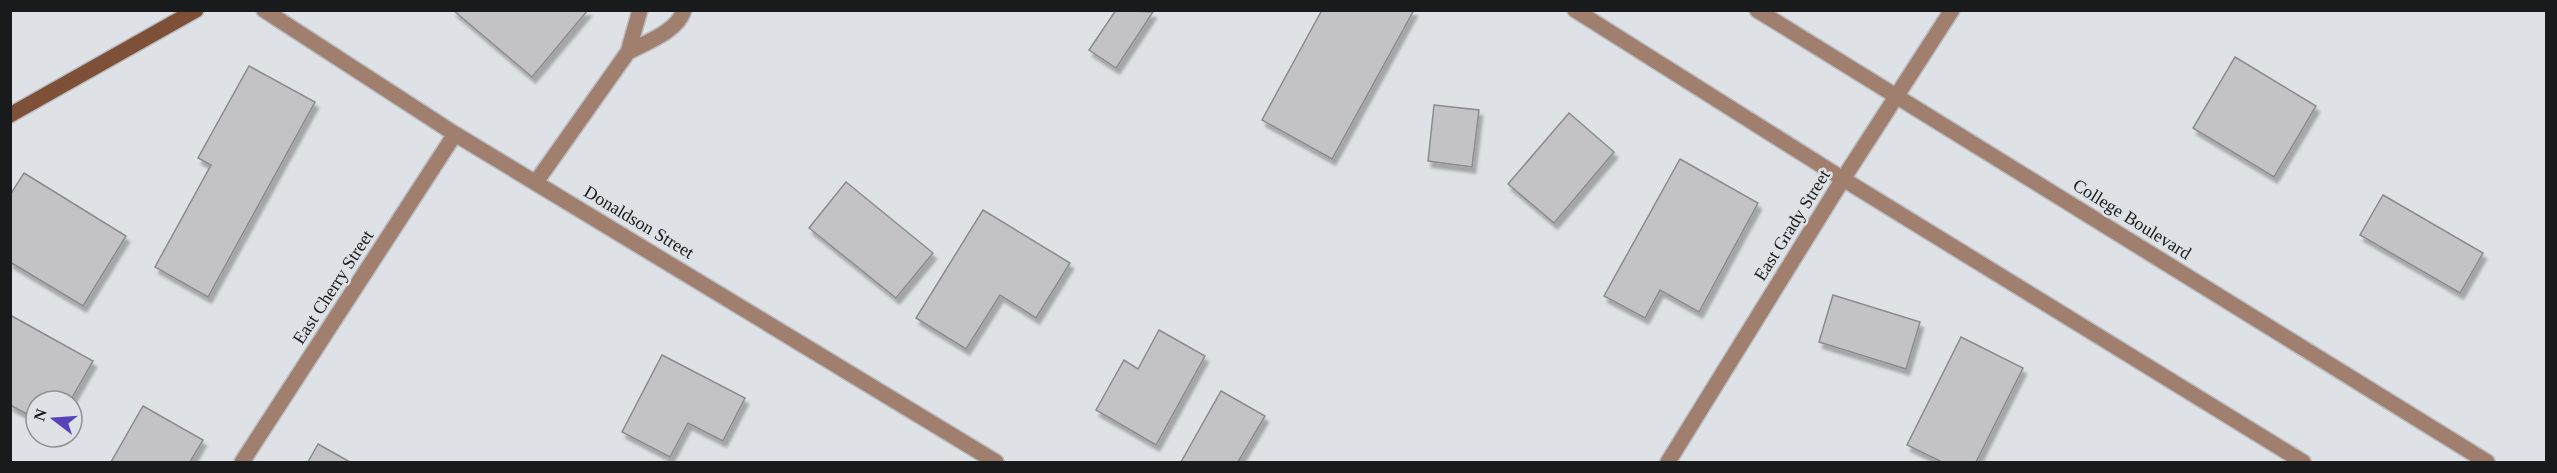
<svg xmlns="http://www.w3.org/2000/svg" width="2557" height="473" viewBox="0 0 2557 473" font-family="Georgia,serif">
<defs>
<filter id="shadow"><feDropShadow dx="3.5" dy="6" stdDeviation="1.5" flood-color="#0004"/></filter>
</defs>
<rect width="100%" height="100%" fill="#dee1e5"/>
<path fill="#c3c3c7" stroke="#8b8b8f" stroke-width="1.5" filter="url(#shadow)" d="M453 10H588L532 77Z
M1116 10 1153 12 1116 68 1089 50Z
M1322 10H1414L1332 159 1262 120Z
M2235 57 2316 106 2274 177 2193 128Z
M249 66 315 102 208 297 155 267 211 165 198 158Z
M1434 105 1479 110 1472 167 1428 161Z
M1569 113 1614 152 1554 223 1508 184Z
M1680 159 1758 203 1699 312 1660 290 1645 318 1604 296Z
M24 173 126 236 83 306 10 262V195Z
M846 182 933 253 896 298 809 228Z
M2383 195 2483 253 2460 293 2360 235Z
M983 210 1070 263 1036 318 1000 295 966 349 916 318Z
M1833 295 1920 322 1906 369 1819 342Z
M10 315 93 361 70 401H36V419L10 405Z
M1159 330 1205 356 1156 445 1096 410 1124 360 1138 369Z
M1961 337 2023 368 1976 462H1942L1907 445Z
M662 355 745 398 723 441 688 423 670 457 622 432Z
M1221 391 1265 416 1238 462H1181Z
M143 406 203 440 190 462H111Z
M318 444 350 462H308Z"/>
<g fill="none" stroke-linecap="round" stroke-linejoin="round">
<g stroke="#babdc1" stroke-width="18">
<path id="lane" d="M628 52C647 42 677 32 684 10
M536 182 628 52 640 10"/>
</g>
<g stroke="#babdc1" stroke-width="18">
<path id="street" d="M264 10 455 134 996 462
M1575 10 1843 179 2303 462
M1757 10 2487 462
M242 462 455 134
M1668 462 1843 179 1952 10"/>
</g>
<g stroke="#babdc1" stroke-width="18">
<path id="secondary" d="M10 115 196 10"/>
</g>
<use href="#lane" stroke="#a17f6e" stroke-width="15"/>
<use href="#street" stroke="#a17f6e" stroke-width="15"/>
<use href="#secondary" stroke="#7f5038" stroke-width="15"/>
</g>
<g text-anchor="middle" stroke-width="5" stroke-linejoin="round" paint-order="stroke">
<g font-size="18" fill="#181a1b" stroke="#dee1e5">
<text transform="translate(2132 219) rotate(32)" y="6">College Boulevard</text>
<text transform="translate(639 222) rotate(31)" y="6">Donaldson Street</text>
<text transform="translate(1792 225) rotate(-58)" y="6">East Grady Street</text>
<text transform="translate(333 287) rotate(-57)" y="6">East Cherry Street</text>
</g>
</g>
<rect width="2557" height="473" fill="none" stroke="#181a1b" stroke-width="24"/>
<g transform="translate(54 419) rotate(287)"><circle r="28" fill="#dee1e5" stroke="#8f9194" stroke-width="1.5"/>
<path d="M0-4.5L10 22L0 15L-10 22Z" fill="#5742ba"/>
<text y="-9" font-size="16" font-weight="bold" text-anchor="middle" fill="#181a1b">N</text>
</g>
</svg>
